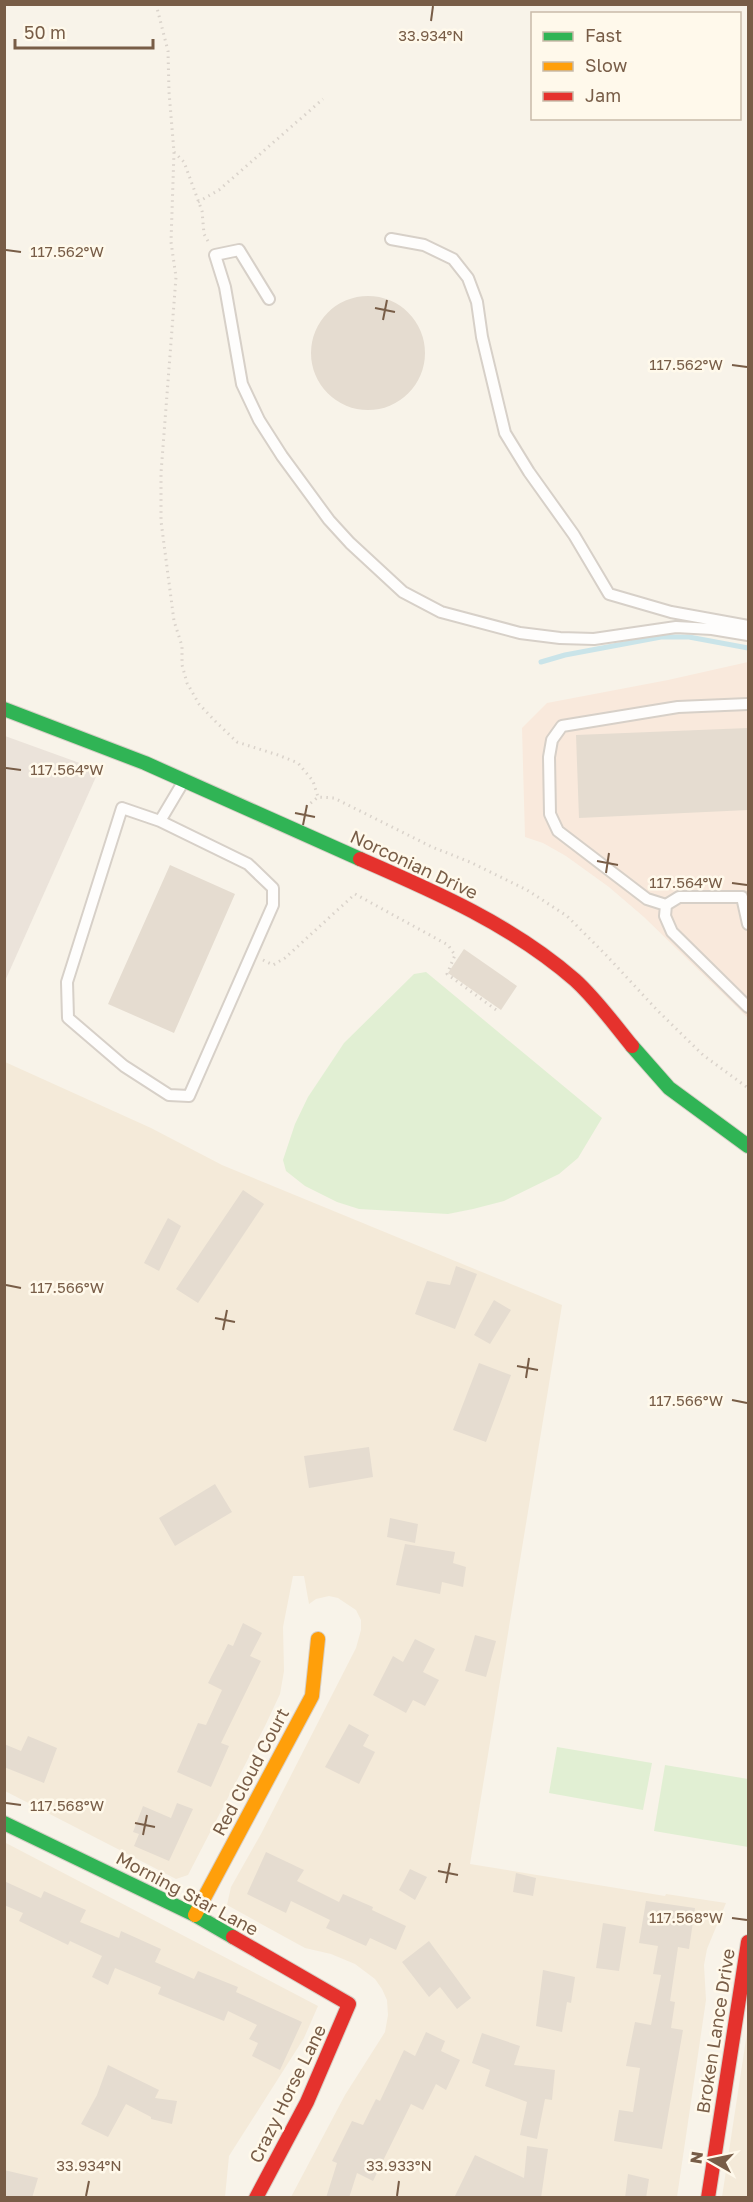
<svg xmlns="http://www.w3.org/2000/svg" width="753" height="2202" viewBox="0 0 753 2202" font-family="'Golos Text',sans-serif">
<rect width="100%" height="100%" fill="#f8f3e9"/>
<path fill="#f4ead9" d="M5 1062 151 1128 222 1165 562 1305 470 1864 665 1896 666 1894 726 1903 707 1949 704 1965 706 2000 677 2197H291L345 2095 385 2032 388 2015 387 2000 382 1989 375 1979 355 1964 331 1954 305 1948 227 1905 231 1887 261 1834 356 1648 361 1630V1620L356 1610 338 1598 329 1596 316 1599 309 1604 304 1576H293L283 1627 284 1671 280 1694 265 1726 188 1875 176 1879 5 1791Z
M4 1842 318 2006 304 2038 229 2156 225 2197H5Z
M748 2026V2197H722Z"/>
<path fill="#f9e9dc" d="M748 662V1018L644 917 609 887 566 856 543 843 525 837 522 728 547 703 668 680Z"/>
<path fill="#ebe3da" d="M5 736 99 770 5 981 4 736Z"/>
<path fill="#e1efd3" d="M426 972 602 1118 578 1158 559 1174 504 1201 473 1209 448 1214 359 1209 337 1202 305 1186 286 1171 283 1160 295 1124 308 1097 344 1043 414 974Z
M557 1747 652 1763 643 1810 549 1793Z
M665 1765 748 1779V1847L654 1831Z"/>
<g fill="none" stroke-linecap="round" stroke-linejoin="round">
<path stroke="#cae4e9" stroke-width="5" d="M541 662 565 655 661 637H689L748 648"/>
</g>
<path fill="#e5dcd0" d="M311 353a57 57 0 1 1 114 0a57 57 0 1 1-114 0Z
M748 728V810L579 818 576 735Z
M170 865 235 894 174 1033 108 1004Z
M464 949 517 986 501 1010 448 973Z
M243 1190 264 1204 198 1303 176 1289Z
M168 1218 181 1226 159 1271 144 1263Z
M456 1266 477 1274 455 1329 415 1314 427 1281 450 1285Z
M494 1300 511 1310 490 1344 474 1335Z
M479 1363 511 1375 486 1442 453 1430Z
M369 1447 373 1477 309 1488 304 1456Z
M215 1484 232 1512 175 1546 159 1518Z
M390 1518 418 1524 415 1543 387 1537Z
M405 1544 455 1552 453 1563 466 1567 463 1587 442 1582 440 1594 396 1585Z
M243 1623 262 1633 250 1656 261 1661 221 1743 229 1746 211 1787 177 1772 198 1723 206 1725 222 1690 208 1683 228 1644 233 1646Z
M475 1635 496 1641 486 1677 465 1671Z
M415 1639 435 1649 423 1672 439 1680 425 1706 413 1700 406 1713 373 1695 393 1656 403 1662Z
M349 1724 369 1735 363 1746 375 1752 359 1784 325 1767Z
M28 1736 57 1748 44 1783 4 1767V1744L21 1751Z
M177 1803 193 1809 169 1861 134 1846 139 1834 133 1832 143 1806 171 1818Z
M266 1852 304 1870 297 1881 339 1902 343 1894 373 1907 372 1910 406 1926 396 1950 370 1938 366 1946 326 1928 330 1920 291 1901 286 1913 247 1894Z
M410 1869 427 1877 415 1900 399 1890Z
M516 1873 536 1878 533 1896 513 1892Z
M4 1881 41 1898 44 1891 86 1910 80 1922 119 1938 121 1931 161 1949 155 1962 194 1979 198 1971 238 1987 236 1992 302 2022 280 2070 252 2056 258 2043 249 2039 257 2025 228 2011 224 2021 158 1994 161 1987 115 1968 108 1985 92 1977 102 1956 70 1941 68 1945 19 1921 23 1913 4 1905Z
M646 1901 695 1908 689 1949 678 1947 670 2001 675 2002 671 2028 683 2030 662 2149 614 2141 619 2110 633 2112 640 2068 626 2066 635 2022 651 2025 661 1975 653 1974 658 1946 639 1943Z
M603 1923 626 1927 619 1971 596 1968Z
M429 1941 471 1998 457 2009 440 1987 429 1997 402 1962Z
M543 1970 575 1977 571 2003 567 2002 562 2032 536 2026Z
M426 2032 445 2041 441 2051 460 2060 446 2090 436 2084 423 2110 411 2104 373 2181 357 2173 349 2198H326L337 2163 332 2161 352 2121 363 2125 376 2099 380 2101 404 2050 415 2056Z
M482 2033 520 2046 514 2065 555 2070 552 2100 545 2099 537 2139 520 2135 527 2102 485 2086 490 2070 472 2063Z
M108 2065 159 2090 155 2098 177 2101 172 2124 151 2119V2117L126 2104 108 2137 81 2124 97 2095Z
M527 2146 548 2149 541 2198H454L475 2155 524 2178Z
M4 2170 38 2178 32 2198H4Z
M628 2174 649 2179 646 2198H625Z"/>
<g fill="none" stroke-linecap="round" stroke-linejoin="round">
<g stroke="#d7d0c8" stroke-width="14">
<path id="lane" d="M391 239 424 245 453 259 468 278 477 302 482 337 505 433 529 472 574 535 609 594 671 612 748 626
M269 299 239 250 215 255 225 287 242 384 259 420 282 456 329 520 350 543 403 592 441 612 520 633 560 638 594 639 676 627 712 629 748 635
M748 704 678 707 562 726 552 740 549 757 550 814 558 831 647 899 666 905 679 897H742L748 924
M160 821 248 864 273 888V905L189 1096 169 1095 124 1066 68 1018 67 982 122 808 160 821 182 784
M666 905 665 916 672 932 748 1007"/>
</g>
<g stroke="#d7cfc6" stroke-width="16">
<path id="fast" d="M4 709 145 763 360 859
M632 1046 669 1088 748 1146
M4 1823 195 1915 233 1937"/>
</g>
<g stroke="#d7cfc6" stroke-width="16">
<path id="slow" d="M195 1915 312 1696 318 1639"/>
</g>
<g stroke="#d7cfc6" stroke-width="16">
<path id="jam" d="M360 859C436 892 512 925 575 980 596 999 614 1024 632 1046
M233 1937 349 2004 307 2102 256 2198
M708 2198 748 1942"/>
</g>
<path stroke="#dad3cb" stroke-width="3" stroke-dasharray="1.5 4.5" stroke-linecap="butt" d="M156 4 168 51 169 92 174 152 171 242 176 277 161 473V521L174 621 182 646V665L187 683 199 704 215 721 237 742 278 755 298 763 313 781 318 797
M174 152 184 162 202 211 204 234 209 243
M198 202 219 190 323 99
M306 807 318 797 334 798 432 847 470 862 527 890 567 916 607 956 657 1010 703 1055 748 1088
M263 960 273 965 285 958 355 894 448 945 455 955 447 974 499 1012"/>
<use href="#lane" stroke="#fefdfc" stroke-width="10"/>
<use href="#fast" stroke="#30b455" stroke-width="14"/>
<use href="#slow" stroke="#ff9f0a" stroke-width="14"/>
<use href="#jam" stroke="#e5322d" stroke-width="14"/>
</g>
<path fill="none" stroke="#785d47" stroke-width="2" d="M431 21 433 6M6 250 21 252M375 308 395 312M383 320 387 300M732 365 747 367M6 768 21 770M295 813 315 817M303 825 307 805M597 861 618 865M606 873 609 853M732 883 747 885M6 1285 21 1288M215 1318 235 1322M223 1330 227 1310M517 1366 538 1370M526 1378 529 1358M732 1400 747 1403M6 1803 21 1805M135 1823 155 1827M143 1835 147 1815M438 1871 458 1875M446 1883 450 1863M732 1918 747 1920M86 2196 89 2181M397 2196 399 2181"/>
<g text-anchor="middle" stroke-width="5" stroke-linejoin="round" paint-order="stroke">
<g font-size="18" fill="#785d47" stroke="#fff9eb">
<text transform="translate(414 865) rotate(25)" y="6">Norconian Drive</text>
<text transform="translate(251 1772) rotate(-62)" y="6">Red Cloud Court</text>
<text transform="translate(187 1894) rotate(28)" y="6">Morning Star Lane</text>
<text transform="translate(716 2031) rotate(-81)" y="6">Broken Lance Drive</text>
<text transform="translate(288 2094) rotate(-64)" y="6">Crazy Horse Lane</text>
</g>
</g>
<g font-size="15" text-anchor="middle" fill="#785d47" stroke="#fff9eb" stroke-width="5" stroke-linejoin="round" paint-order="stroke">
<text x="431" y="41">33.934°N</text>
<text x="67" y="257">117.562°W</text>
<text x="686" y="370">117.562°W</text>
<text x="67" y="775">117.564°W</text>
<text x="686" y="888">117.564°W</text>
<text x="67" y="1293">117.566°W</text>
<text x="686" y="1406">117.566°W</text>
<text x="67" y="1811">117.568°W</text>
<text x="686" y="1923">117.568°W</text>
<text x="89" y="2171">33.934°N</text>
<text x="399" y="2171">33.933°N</text>
</g>
<rect width="753" height="2202" fill="none" stroke="#785d47" stroke-width="12"/>
<rect x="531" y="12" width="210" height="108" fill="#fff9eb" stroke="#c9bba9" stroke-width="1.5"/>
<rect x="543" y="32" width="30" height="9" fill="#30b455" stroke="#c9bba9" stroke-width="1.5"/>
<text x="585" y="42" font-size="18" fill="#785d47">Fast</text>
<rect x="543" y="62" width="30" height="9" fill="#ff9f0a" stroke="#c9bba9" stroke-width="1.5"/>
<text x="585" y="72" font-size="18" fill="#785d47">Slow</text>
<rect x="543" y="92" width="30" height="9" fill="#e5322d" stroke="#c9bba9" stroke-width="1.5"/>
<text x="585" y="102" font-size="18" fill="#785d47">Jam</text>
<g transform="translate(711 2160) rotate(279)" stroke="#fff9eb" stroke-width="4.5" paint-order="stroke">
<path d="M0-4.5L10 22L0 15L-10 22Z" fill="#785d47"/>
<text y="-9" font-size="16" font-weight="bold" text-anchor="middle" fill="#785d47">N</text>
</g>
<path d="M15 39v9h138v-9" fill="none" stroke="#785d47" stroke-width="3"/>
<text x="24" y="39" font-size="18" fill="#785d47" stroke="#fff9eb" stroke-width="4.5" paint-order="stroke">50 m</text>
</svg>
